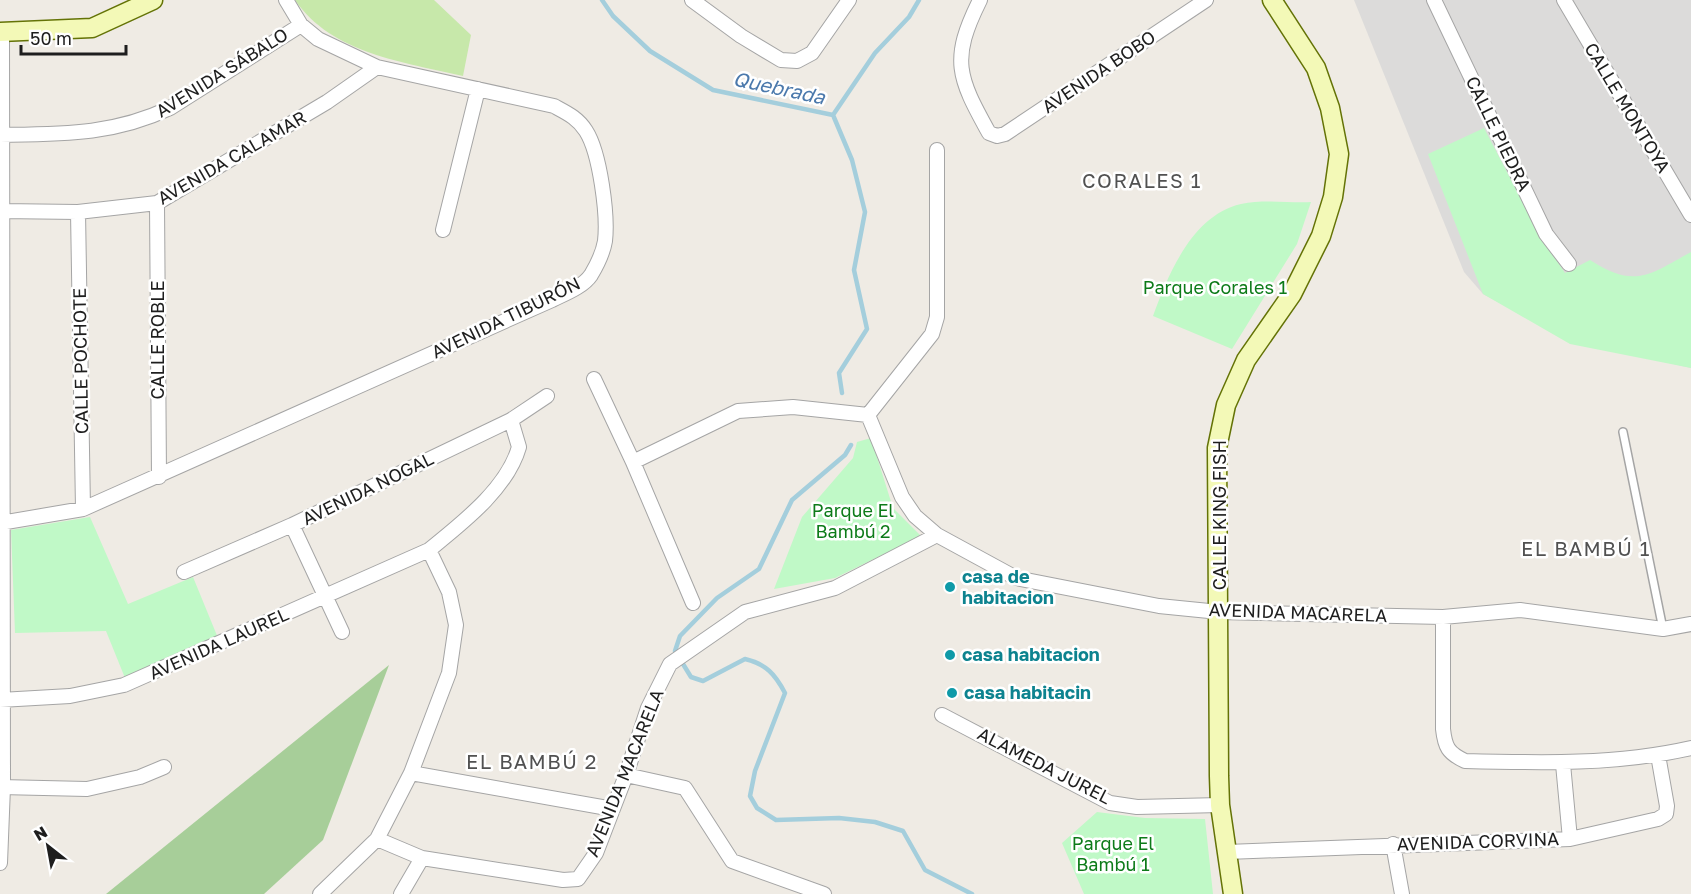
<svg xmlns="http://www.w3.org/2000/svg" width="1691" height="894" viewBox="0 0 1691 894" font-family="'Golos Text',sans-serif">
<rect width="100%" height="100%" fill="#efebe4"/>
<path fill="#dcdbda" d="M1354 0H1691V368L1569 340 1483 294 1464 272Z"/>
<path fill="#c7e8aa" d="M295 0H434L471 35 463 76C404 62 332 54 295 0Z"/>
<path fill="#a7ce99" d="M389 665 323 840 264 894H106Z"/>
<path fill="#c0f9c7" d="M1484 128 1541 237 1565 273 1590 260C1635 289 1649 275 1691 252V368L1570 344 1483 294 1428 154Z
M1311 202 1297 244 1232 349 1153 316C1168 275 1192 215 1241 204 1263 199 1289 203 1311 202Z
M871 438 893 508 921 536 835 578 774 589 802 517 853 458 857 442Z
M90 517 128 604 193 577 218 638 125 678 106 631 15 633 11 530Z
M1097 812 1145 818 1205 819 1213 894H1084L1062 843Z"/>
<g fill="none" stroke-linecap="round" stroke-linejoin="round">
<path stroke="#a4cedc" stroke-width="4.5" d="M602 0 613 16 650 51 713 90 833 115
M833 115 852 160 865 212 854 270 867 329 839 373 842 393
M833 115 875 53 909 17 919 0
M851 445 845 455 792 500 759 569 717 598 680 636 675 651 691 677 703 681 745 659C766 664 775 674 785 693L755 771 750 796 757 808 776 820 839 818 875 822 903 831 925 870 972 894"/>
<g stroke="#a5a5a5" stroke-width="10">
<path id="lane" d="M1623 432 1663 629"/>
</g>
<g stroke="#a5a5a5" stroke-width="16">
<path id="street" d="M692 0 741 36 781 60 797 61 812 53 849 0
M980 0C950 60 958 77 989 133L997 136 1005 134 1206 0
M1434 0 1546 234 1569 264
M1564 0 1691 215
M0 135C62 134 113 135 170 108L301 25
M937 150V317L932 334 868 415 902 497 915 516 937 535 1016 578 1159 606 1219 612 1443 617 1520 610 1663 629 1691 624
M157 203 159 477
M1 211 78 212 157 203 327 102 377 67
M78 212 83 509
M443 230 478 89
M594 379 633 462 693 603
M633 462 738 411 793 407 868 415
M0 523 83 509 552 300C564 294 583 287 591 275 597 265 603 253 605 241 608 215 600 153 586 131 578 118 567 113 554 106L377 67 318 39 301 25 286 0
M292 525 342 632
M184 572 292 525 511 420 547 396
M1443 617V729C1445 747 1448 753 1465 761 1541 763 1616 765 1691 748
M0 700 70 696 124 685 429 550
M942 715 1110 803 1137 807 1220 805
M1563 764 1570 839
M411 773 613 809
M626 775 685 788 732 861 824 894
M0 787 87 789 140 777 164 767
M377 839 422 858 563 880 578 879 596 853 626 775 648 708 670 664 745 612 835 588 937 535
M1393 844 1402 894
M1227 852 1570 839 1658 819 1666 814 1667 806 1658 755
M0 863 3 787 2 32
M320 894 377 839 411 773 449 673 456 625 449 592 429 550C462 523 507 489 519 447L511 420
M401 894 422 858"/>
</g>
<g stroke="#647306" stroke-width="21">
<path id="secondary" d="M0 32 92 28 153 0
M1233 894 1220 805 1219 776 1217 448 1226 405 1246 360 1292 294 1321 236 1333 197 1339 154 1330 108 1316 68 1272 0"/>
</g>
<use href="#lane" stroke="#fff" stroke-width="7"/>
<use href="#street" stroke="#fff" stroke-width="14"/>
<use href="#secondary" stroke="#f3f9b7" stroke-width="18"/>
</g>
<g fill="#0f9aa8" stroke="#fff" stroke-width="2">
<circle cx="950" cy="587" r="6"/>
<circle cx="950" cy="655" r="6"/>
<circle cx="952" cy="693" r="6"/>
</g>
<g text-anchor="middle" stroke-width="5" stroke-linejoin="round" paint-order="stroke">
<g font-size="18" fill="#1e1e1e" stroke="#fff">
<text transform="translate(1099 72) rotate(-34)" y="6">AVENIDA BOBO</text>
<text transform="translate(222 73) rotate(-32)" y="6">AVENIDA SÁBALO</text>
<text transform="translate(1627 108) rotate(59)" y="6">CALLE MONTOYA</text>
<text transform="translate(1498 134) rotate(64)" y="6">CALLE PIEDRA</text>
<text transform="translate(232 158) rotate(-30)" y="6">AVENIDA CALAMAR</text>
<text transform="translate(506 318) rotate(-26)" y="6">AVENIDA TIBURÓN</text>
<text transform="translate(158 340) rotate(-90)" y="6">CALLE ROBLE</text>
<text transform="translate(81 361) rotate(-91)" y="6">CALLE POCHOTE</text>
<text transform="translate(368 489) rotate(-26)" y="6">AVENIDA NOGAL</text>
<text transform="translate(1220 515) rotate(-90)" y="6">CALLE KING FISH</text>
<text transform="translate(1298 613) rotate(2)" y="6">AVENIDA MACARELA</text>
<text transform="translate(219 644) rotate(-24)" y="6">AVENIDA LAUREL</text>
<text transform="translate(1044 766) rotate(27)" y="6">ALAMEDA JUREL</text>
<text transform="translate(625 773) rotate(-68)" y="6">AVENIDA MACARELA</text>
<text transform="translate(1478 842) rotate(-2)" y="6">AVENIDA CORVINA</text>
</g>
<g font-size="18" fill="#0d7b19" stroke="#fff">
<text x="1215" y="294">Parque Corales 1</text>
<text x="853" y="517">Parque El<tspan x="853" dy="21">Bambú 2</tspan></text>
<text x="1113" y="850">Parque El<tspan x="1113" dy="21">Bambú 1</tspan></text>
</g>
<g font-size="18" font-weight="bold" fill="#0d838f" stroke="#fff" text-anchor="start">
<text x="962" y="583">casa de<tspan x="962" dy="21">habitacion</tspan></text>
<text x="962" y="661">casa habitacion</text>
<text x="964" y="699">casa habitacin</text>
</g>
<g font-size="20" font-style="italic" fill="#4b79ac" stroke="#fff">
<text transform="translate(779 88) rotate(12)" y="7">Quebrada</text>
</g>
<g font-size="20" letter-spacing="1.5" fill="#515151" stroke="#fff">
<text x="1142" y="188">CORALES 1</text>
<text x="1586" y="556">EL BAMBÚ 1</text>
<text x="532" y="769">EL BAMBÚ 2</text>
</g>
</g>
<g transform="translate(48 846) rotate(329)" stroke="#ffffff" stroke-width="4.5" paint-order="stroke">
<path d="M0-4.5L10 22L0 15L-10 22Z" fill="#1e1e1e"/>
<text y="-9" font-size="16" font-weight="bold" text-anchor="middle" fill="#1e1e1e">N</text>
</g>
<path d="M21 45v9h105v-9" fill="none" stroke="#1e1e1e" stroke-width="3"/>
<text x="30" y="45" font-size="18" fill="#1e1e1e" stroke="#ffffff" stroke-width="4.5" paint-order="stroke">50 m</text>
</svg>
